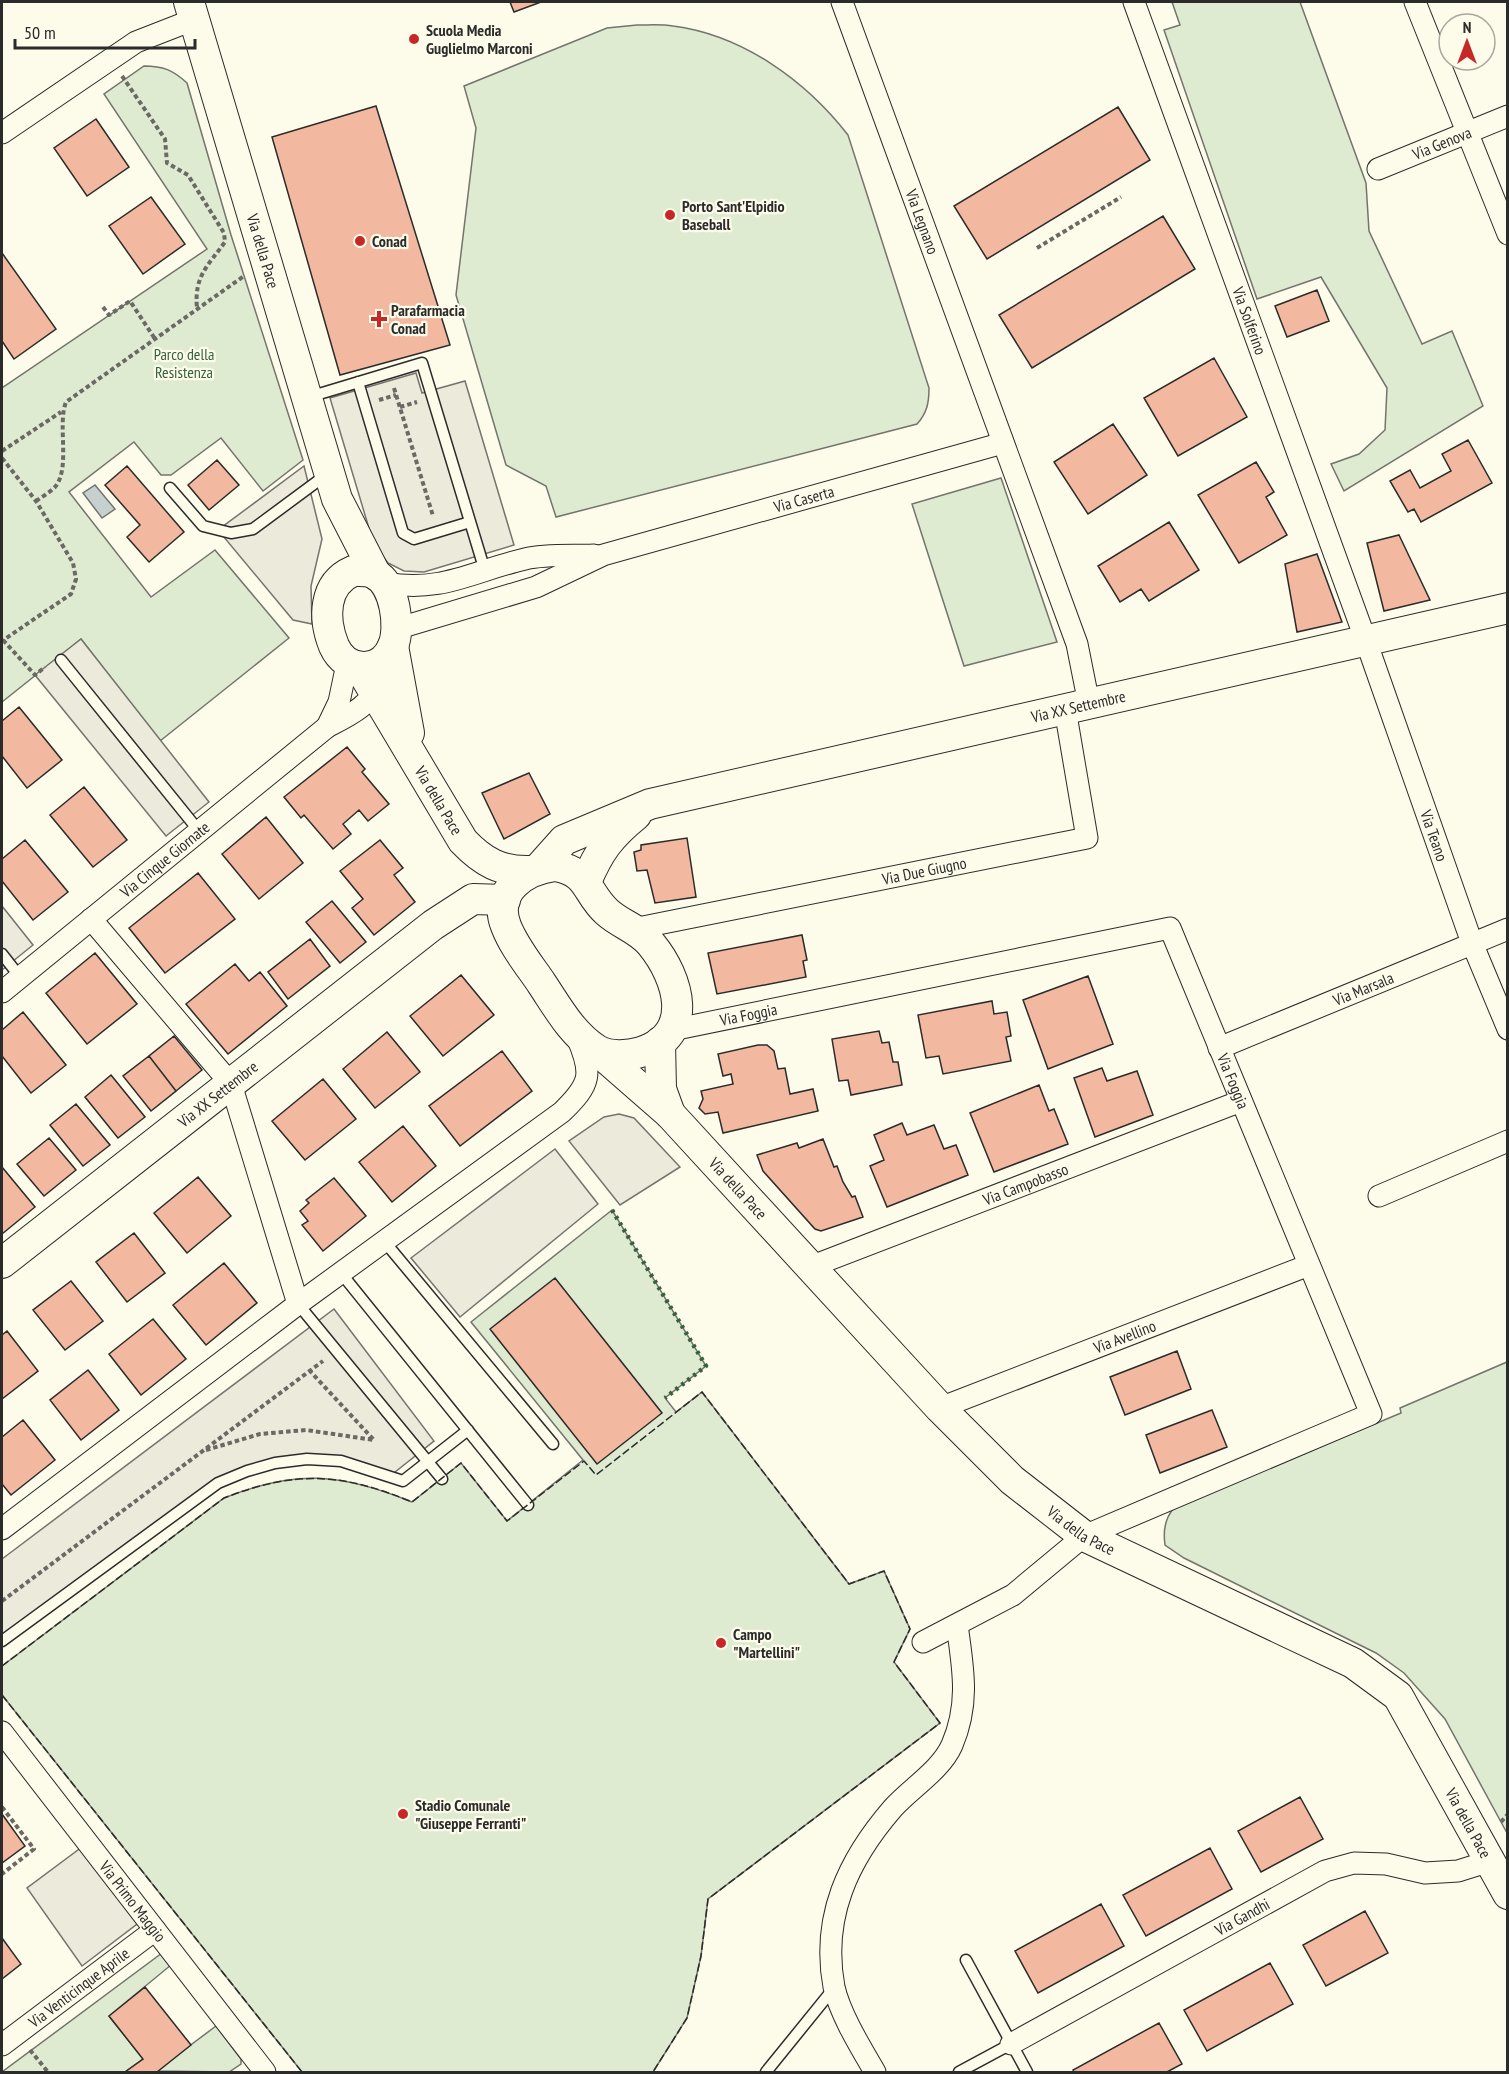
<svg xmlns="http://www.w3.org/2000/svg" width="1509" height="2074" viewBox="0 0 1509 2074" font-family="'PT Sans Narrow',sans-serif">
<rect width="100%" height="100%" fill="#fdfbea"/>
<path fill="#deebd1" stroke="#74746e" stroke-width="1.5" d="M1172 2H1300L1366 183 1369 231 1422 344 1452 331 1483 406 1344 491 1331 464 1359 454 1385 430 1387 388 1321 277 1257 299 1164 30 1180 25Z
M637 25C649 25 662 24 673 26 743 35 806 81 848 135L929 388C929 403 927 413 917 424L556 517 546 486 506 465 456 295 476 128 464 86 607 28Z
M144 66C163 66 173 70 187 83L231 235 303 460 263 491 221 438 171 475H161L134 442 69 492 151 597 215 550 289 638 160 741 81 639 2 702V388L207 249 104 94Z
M1001 478 1057 642 964 666 912 504Z
M612 1210 706 1366 665 1398 676 1412 702 1392 849 1584 884 1571 910 1629 894 1662 940 1723 708 1899 701 1956 687 2018 653 2072H302L2 1695V1666L224 1498C296 1469 341 1473 412 1502L461 1463 507 1521 583 1460 471 1322Z
M1507 1362V1833L1445 1719 1404 1673 1376 1653 1184 1558 1165 1545C1163 1531 1165 1518 1174 1508L1401 1413 1400 1408Z
M162 1953 171 1965 109 2016 143 2059 125 2072H2Z
M216 2026 241 2059V2064L229 2072 156 2071Z"/>
<path fill="#eceadb" stroke="#74746e" stroke-width="1.5" d="M416 373 422 393 465 381 514 545 424 572 404 571 388 563 374 545 330 398Z
M304 466 322 539 311 586 312 624 293 620 218 530Z
M81 639 209 802 166 836 35 675Z
M2 906 33 945 2 970Z
M619 1114 634 1118 680 1167 620 1205 569 1141 604 1117Z
M555 1149 598 1204 460 1317 411 1258Z
M334 1309 434 1441 390 1476 307 1459 218 1483 2 1641V1559Z
M82 1847 141 1921 82 1966 27 1888Z"/>
<path fill="#c7d0d0" stroke="#74746e" stroke-width="1.5" d="M95 485 115 509 102 518 83 493Z"/>
<path fill="#f2b8a0" stroke="#2b2b2b" stroke-width="1.5" d="M510 2H541L514 12Z
M376 106 450 345 340 375 272 137Z
M1118 107 1150 160 987 259 954 206Z
M96 119 129 167 87 196 54 148Z
M151 197 185 244 143 274 109 226Z
M1163 216 1195 269 1032 368 999 315Z
M2 253 56 329 14 359 2 341Z
M1317 290 1329 321 1287 337 1275 306Z
M1214 358 1247 417 1178 456 1144 398Z
M1113 424 1147 475 1088 514 1054 462Z
M1468 440 1492 483 1421 522 1414 509 1408 512 1390 481 1410 470 1420 488 1451 471 1442 454Z
M217 460 239 485 209 510 188 485Z
M1256 462 1274 492 1266 497 1287 535 1239 563 1198 495Z
M127 466 184 532 149 562 127 537 140 525 105 485Z
M1169 522 1199 570 1149 601 1141 589 1120 602 1098 566Z
M1399 535 1430 600 1384 611 1367 543Z
M1317 554 1342 622 1297 632 1285 564Z
M19 707 62 760 27 788 2 756V721Z
M347 747 365 769 362 772 389 804 368 821 359 810 343 824 351 834 333 849 304 815 301 818 284 797Z
M529 773 550 814 504 839 482 793Z
M84 787 127 840 93 867 50 815Z
M266 817 303 863 259 899 222 854Z
M687 838 696 897 655 903 647 870 637 871 634 852 641 850V845Z
M25 840 68 892 33 920 2 881V859Z
M380 840 403 868 394 875 415 902 374 935 352 908 363 899 340 871Z
M198 873 235 919 165 973 129 928Z
M332 901 366 942 340 963 306 922Z
M802 935 807 960 803 961 806 977 717 994 708 953Z
M310 939 330 966 288 999 268 972Z
M95 953 137 1004 87 1044 46 993Z
M235 964 249 981 260 972 287 1006 228 1054 186 1004Z
M461 975 494 1015 443 1056 410 1016Z
M1088 976 1113 1044 1048 1069 1023 1000Z
M992 1001 994 1014 1007 1012 1011 1036 1006 1037 1011 1061 943 1074 939 1056 926 1058 918 1015Z
M23 1012 66 1065 31 1093 2 1056V1030Z
M879 1031 882 1043 889 1042 893 1062H898L902 1085 851 1095 848 1080 839 1081 832 1039Z
M387 1032 420 1072 375 1108 343 1069Z
M174 1036 202 1070 176 1091 149 1056Z
M758 1045H767L774 1051 778 1069 785 1068 790 1094 813 1089 818 1111 723 1133 718 1112 705 1114 699 1108 703 1099 701 1091 733 1084 731 1074 723 1076 718 1054Z
M502 1051 532 1091 460 1146 429 1106Z
M149 1056 176 1091 151 1111 123 1076Z
M1102 1068 1107 1081 1137 1071 1153 1115 1095 1137 1074 1078Z
M111 1075 145 1117 118 1138 85 1097Z
M323 1079 356 1119 305 1160 272 1121Z
M1039 1085 1049 1111 1054 1109 1068 1144 994 1172 970 1113Z
M76 1104 110 1145 83 1166 50 1125Z
M902 1123 907 1135 934 1125 944 1149 956 1145 968 1175 887 1207 870 1166 884 1160 874 1135Z
M403 1126 436 1166 392 1202 359 1162Z
M49 1138 76 1170 44 1196 17 1164Z
M823 1139 834 1167 837 1166 843 1182 852 1197 855 1196 863 1217 821 1231 815 1229 763 1171 757 1155 797 1143 799 1148Z
M2 1167 35 1207 2 1234Z
M198 1177 231 1216 187 1253 154 1213Z
M334 1178 366 1216 323 1251 302 1225 308 1221 300 1211 309 1203 306 1200Z
M134 1233 165 1273 127 1302 96 1262Z
M224 1263 257 1303 206 1345 173 1305Z
M555 1278 662 1413 597 1464 490 1329Z
M71 1281 103 1321 65 1350 33 1310Z
M153 1319 186 1359 141 1395 109 1354Z
M7 1331 38 1371 2 1399V1335Z
M1177 1351 1191 1389 1125 1415 1110 1377Z
M88 1370 119 1410 81 1440 50 1400Z
M1212 1410 1227 1447 1160 1473 1146 1435Z
M23 1420 55 1460 11 1495 2 1484V1437Z
M1300 1797 1323 1839 1261 1872 1238 1831Z
M2 1814 25 1846 2 1863Z
M1210 1848 1232 1889 1146 1936 1123 1895Z
M1101 1904 1124 1946 1038 1993 1015 1951Z
M1365 1911 1388 1953 1326 1986 1303 1945Z
M2 1938 21 1964 2 1979Z
M1270 1963 1293 2004 1207 2051 1184 2010Z
M145 1987 191 2045 157 2072H125L143 2059 109 2016Z
M1159 2023 1182 2064 1167 2072H1074L1073 2070Z"/>
<g fill="none" stroke-linecap="round" stroke-linejoin="round">
<g stroke="#2b2b2b" stroke-width="13">
<path id="lane" d="M358 382 403 533 414 539 470 522
M309 397 422 363 485 571
M170 488 203 526 231 533 253 529 326 475
M61 660 199 831
M2 954 20 977
M384 1241 553 1444
M341 1273 528 1505
M298 1304 442 1479
M2 1641 218 1483 247 1471 275 1463 307 1459 341 1461 403 1481 468 1430
M966 1960 1027 2072
M766 2072 834 1988
M959 2072 1011 2044"/>
</g>
<g stroke="#2b2b2b" stroke-width="23">
<g id="street">
<path id="s1" d="M842 2 1077 644 1089 704"/>
<path id="s2" d="M1134 2 1366 641 1472 943 1508 1029"/>
<path d="M1415 2 1508 234"/>
<path d="M2 133 136 42 195 19"/>
<path id="s3" d="M1378 169 1508 116"/>
<path d="M386 583C441 593 473 571 525 559 546 554 572 556 594 555"/>
<path id="s4" d="M396 629 536 587 603 555 1003 443"/>
<path d="M327 727 339 702 347 664"/>
<path d="M91 919 231 1084 298 1304"/>
<path id="s5" d="M633 929 1087 838 1065 709"/>
<path id="s6" d="M2 992 327 727C346 717 373 705 379 682"/>
<path id="s7" d="M672 1030 1170 928 1371 1414 1084 1536 1013 1595 923 1642"/>
<path id="s8" d="M1219 1048 1508 929"/>
<path d="M1379 1196 1508 1141"/>
<path id="s9" d="M810 1267 1241 1101"/>
<path id="s10" d="M940 1408 1309 1265"/>
<path d="M2 1529 298 1304 562 1112C591 1084 593 1074 577 1037"/>
<path id="s11" d="M2 1732 265 2072"/>
<path id="s12" d="M1011 2044 1325 1871 1354 1863 1386 1864 1425 1873 1458 1871 1490 1861"/>
<path id="s13" d="M2 2045 155 1930"/>
<path d="M875 2072C861 2048 840 2014 834 1987 821 1917 848 1860 893 1808 911 1788 941 1770 952 1745 970 1703 963 1668 957 1625"/>
</g>
</g>
<g stroke="#2b2b2b" stroke-width="32">
<g id="secondary">
<path id="s14" d="M189 2 337 499 376 575"/>
<path d="M353 571C361 571 368 570 375 574 395 585 401 627 393 646 381 675 346 673 334 646 323 619 323 584 353 571Z"/>
<path d="M393 646 409 733"/>
<path id="s15" d="M360 668 463 841C483 862 501 872 530 871"/>
<path d="M555 866C590 872 585 892 607 912 620 924 639 929 651 944 679 978 696 1035 641 1052 628 1056 609 1057 597 1050 572 1034 558 1008 542 984 530 966 514 947 506 926 492 891 525 870 555 866Z"/>
<path id="s16" d="M539 868 564 840 650 804 1508 608"/>
<path d="M586 882C599 851 610 836 636 815"/>
<path d="M660 1042 661 1089 670 1114"/>
<path id="s17" d="M599 1052 670 1114 940 1408 1012 1480 1084 1536 1353 1663 1398 1696 1508 1894"/>
<path id="s18" d="M2 1263 433 925 473 899 505 900"/>
</g>
</g>
<path stroke="#6a6964" stroke-width="4" stroke-dasharray="4.5 3" stroke-linecap="butt" d="M122 76 165 139 167 163 188 175 224 233 225 242C207 267 194 276 197 309
M1037 248 1121 197
M103 307 109 315 130 301 155 339
M394 388 433 516
M379 400 396 395
M400 407 417 402
M2 451 61 412
M2 458 36 501 73 563 76 579 71 594 2 641
M36 501C42 497 50 492 55 487 71 468 57 425 66 402L244 276
M3 640 35 675 45 667
M206 1450 260 1434 306 1430 374 1440 310 1371
M2 1601 323 1361
M2 1807 34 1849 2 1874
M1501 1822 1508 1814
M30 2050 48 2072"/>
<use href="#lane" stroke="#fdfbea" stroke-width="10"/>
<use href="#street" stroke="#fdfbea" stroke-width="21"/>
<use href="#secondary" stroke="#fdfbea" stroke-width="30"/>
<path stroke="#34623c" stroke-width="4.5" stroke-dasharray="3 4.5" stroke-linecap="butt" d="M612 1210 706 1366 665 1398"/>
<path stroke="#2b2b2b" stroke-width="1.5" stroke-dasharray="8 3" stroke-linecap="butt" d="M2 1666 224 1498C296 1470 342 1473 412 1502L461 1463 507 1521 584 1461 596 1475 702 1392 849 1584 884 1571 910 1629 894 1662 940 1723 708 1899 701 1956 687 2018 653 2072
M2 1695 302 2072"/>
</g>
<g fill="#c62828" stroke="#fdfbea" stroke-width="2">
<circle cx="414" cy="39" r="6"/>
<circle cx="670" cy="215" r="6"/>
<circle cx="360" cy="241" r="6"/>
<path d="M376 310h6v6h6v6h-6v6h-6v-6h-6v-6h6z"/>
<circle cx="721" cy="1643" r="6"/>
<circle cx="403" cy="1814" r="6"/>
</g>
<g text-anchor="middle" stroke-width="4.5" stroke-linejoin="round" paint-order="stroke">
<g font-size="16" font-weight="bold" fill="#2b2b2b" stroke="#fdfbea" text-anchor="start">
<text x="426" y="36">Scuola Media<tspan x="426" dy="18">Guglielmo Marconi</tspan></text>
<text x="682" y="212">Porto Sant'Elpidio<tspan x="682" dy="18">Baseball</tspan></text>
<text x="372" y="247">Conad</text>
<text x="391" y="316">Parafarmacia<tspan x="391" dy="18">Conad</tspan></text>
<text x="733" y="1640">Campo<tspan x="733" dy="18">"Martellini"</tspan></text>
<text x="415" y="1811">Stadio Comunale<tspan x="415" dy="18">"Giuseppe Ferranti"</tspan></text>
</g>
<g font-size="16" fill="#2b2b2b" stroke="#fdfbea">
<text dy="6" stroke="none"><textPath href="#s3" startOffset="69">Via Genova</textPath></text>
<text dy="6" stroke="none"><textPath href="#s1" startOffset="234">Via Legnano</textPath></text>
<text dy="6" stroke="none"><textPath href="#s14" startOffset="260">Via della Pace</textPath></text>
<text dy="6" stroke="none"><textPath href="#s2" startOffset="339">Via Solferino</textPath></text>
<text dy="6" stroke="none"><textPath href="#s4" startOffset="429">Via Caserta</textPath></text>
<text dy="6" stroke="none"><textPath href="#s16" startOffset="570">Via XX Settembre</textPath></text>
<text dy="6" stroke="none"><textPath href="#s15" startOffset="154">Via della Pace</textPath></text>
<text dy="6" stroke="none"><textPath href="#s2" startOffset="886">Via Teano</textPath></text>
<text dy="6" stroke="none"><textPath href="#s6" startOffset="210">Via Cinque Giornate</textPath></text>
<text dy="6" stroke="none"><textPath href="#s5" startOffset="297">Via Due Giugno</textPath></text>
<text dy="6" stroke="none"><textPath href="#s8" startOffset="156">Via Marsala</textPath></text>
<text dy="6" stroke="none"><textPath href="#s7" startOffset="78">Via Foggia</textPath></text>
<text dy="6" stroke="none"><textPath href="#s7" startOffset="674">Via Foggia</textPath></text>
<text dy="6" stroke="none"><textPath href="#s18" startOffset="274">Via XX Settembre</textPath></text>
<text dy="6" stroke="none"><textPath href="#s9" startOffset="231">Via Campobasso</textPath></text>
<text dy="6" stroke="none"><textPath href="#s17" startOffset="195">Via della Pace</textPath></text>
<text dy="6" stroke="none"><textPath href="#s10" startOffset="198">Via Avellino</textPath></text>
<text dy="6" stroke="none"><textPath href="#s17" startOffset="681">Via della Pace</textPath></text>
<text dy="6" stroke="none"><textPath href="#s17" startOffset="1185">Via della Pace</textPath></text>
<text dy="6" stroke="none"><textPath href="#s11" startOffset="214">Via Primo Maggio</textPath></text>
<text dy="6" stroke="none"><textPath href="#s12" startOffset="264">Via Gandhi</textPath></text>
<text dy="6" stroke="none"><textPath href="#s13" startOffset="96">Via Venticinque Aprile</textPath></text>
</g>
<g font-size="16" fill="#34623c" stroke="#fdfbea">
<text x="184" y="360">Parco della<tspan x="184" dy="18">Resistenza</tspan></text>
</g>
</g>
<rect width="1509" height="2074" fill="none" stroke="#2b2b2b" stroke-width="6"/>
<g transform="translate(1467 42)"><circle r="28" fill="#fdfbea" stroke="#a9a89e" stroke-width="1.5"/>
<path d="M0-4.5L10 22L0 15L-10 22Z" fill="#c62828"/>
<text y="-9" font-size="16" font-weight="bold" text-anchor="middle" fill="#2b2b2b">N</text>
</g>
<path d="M15 39v9h180v-9" fill="none" stroke="#2b2b2b" stroke-width="3"/>
<text x="24" y="39" font-size="18" fill="#2b2b2b" stroke="#fdfbea" stroke-width="4.5" paint-order="stroke">50 m</text>
</svg>
